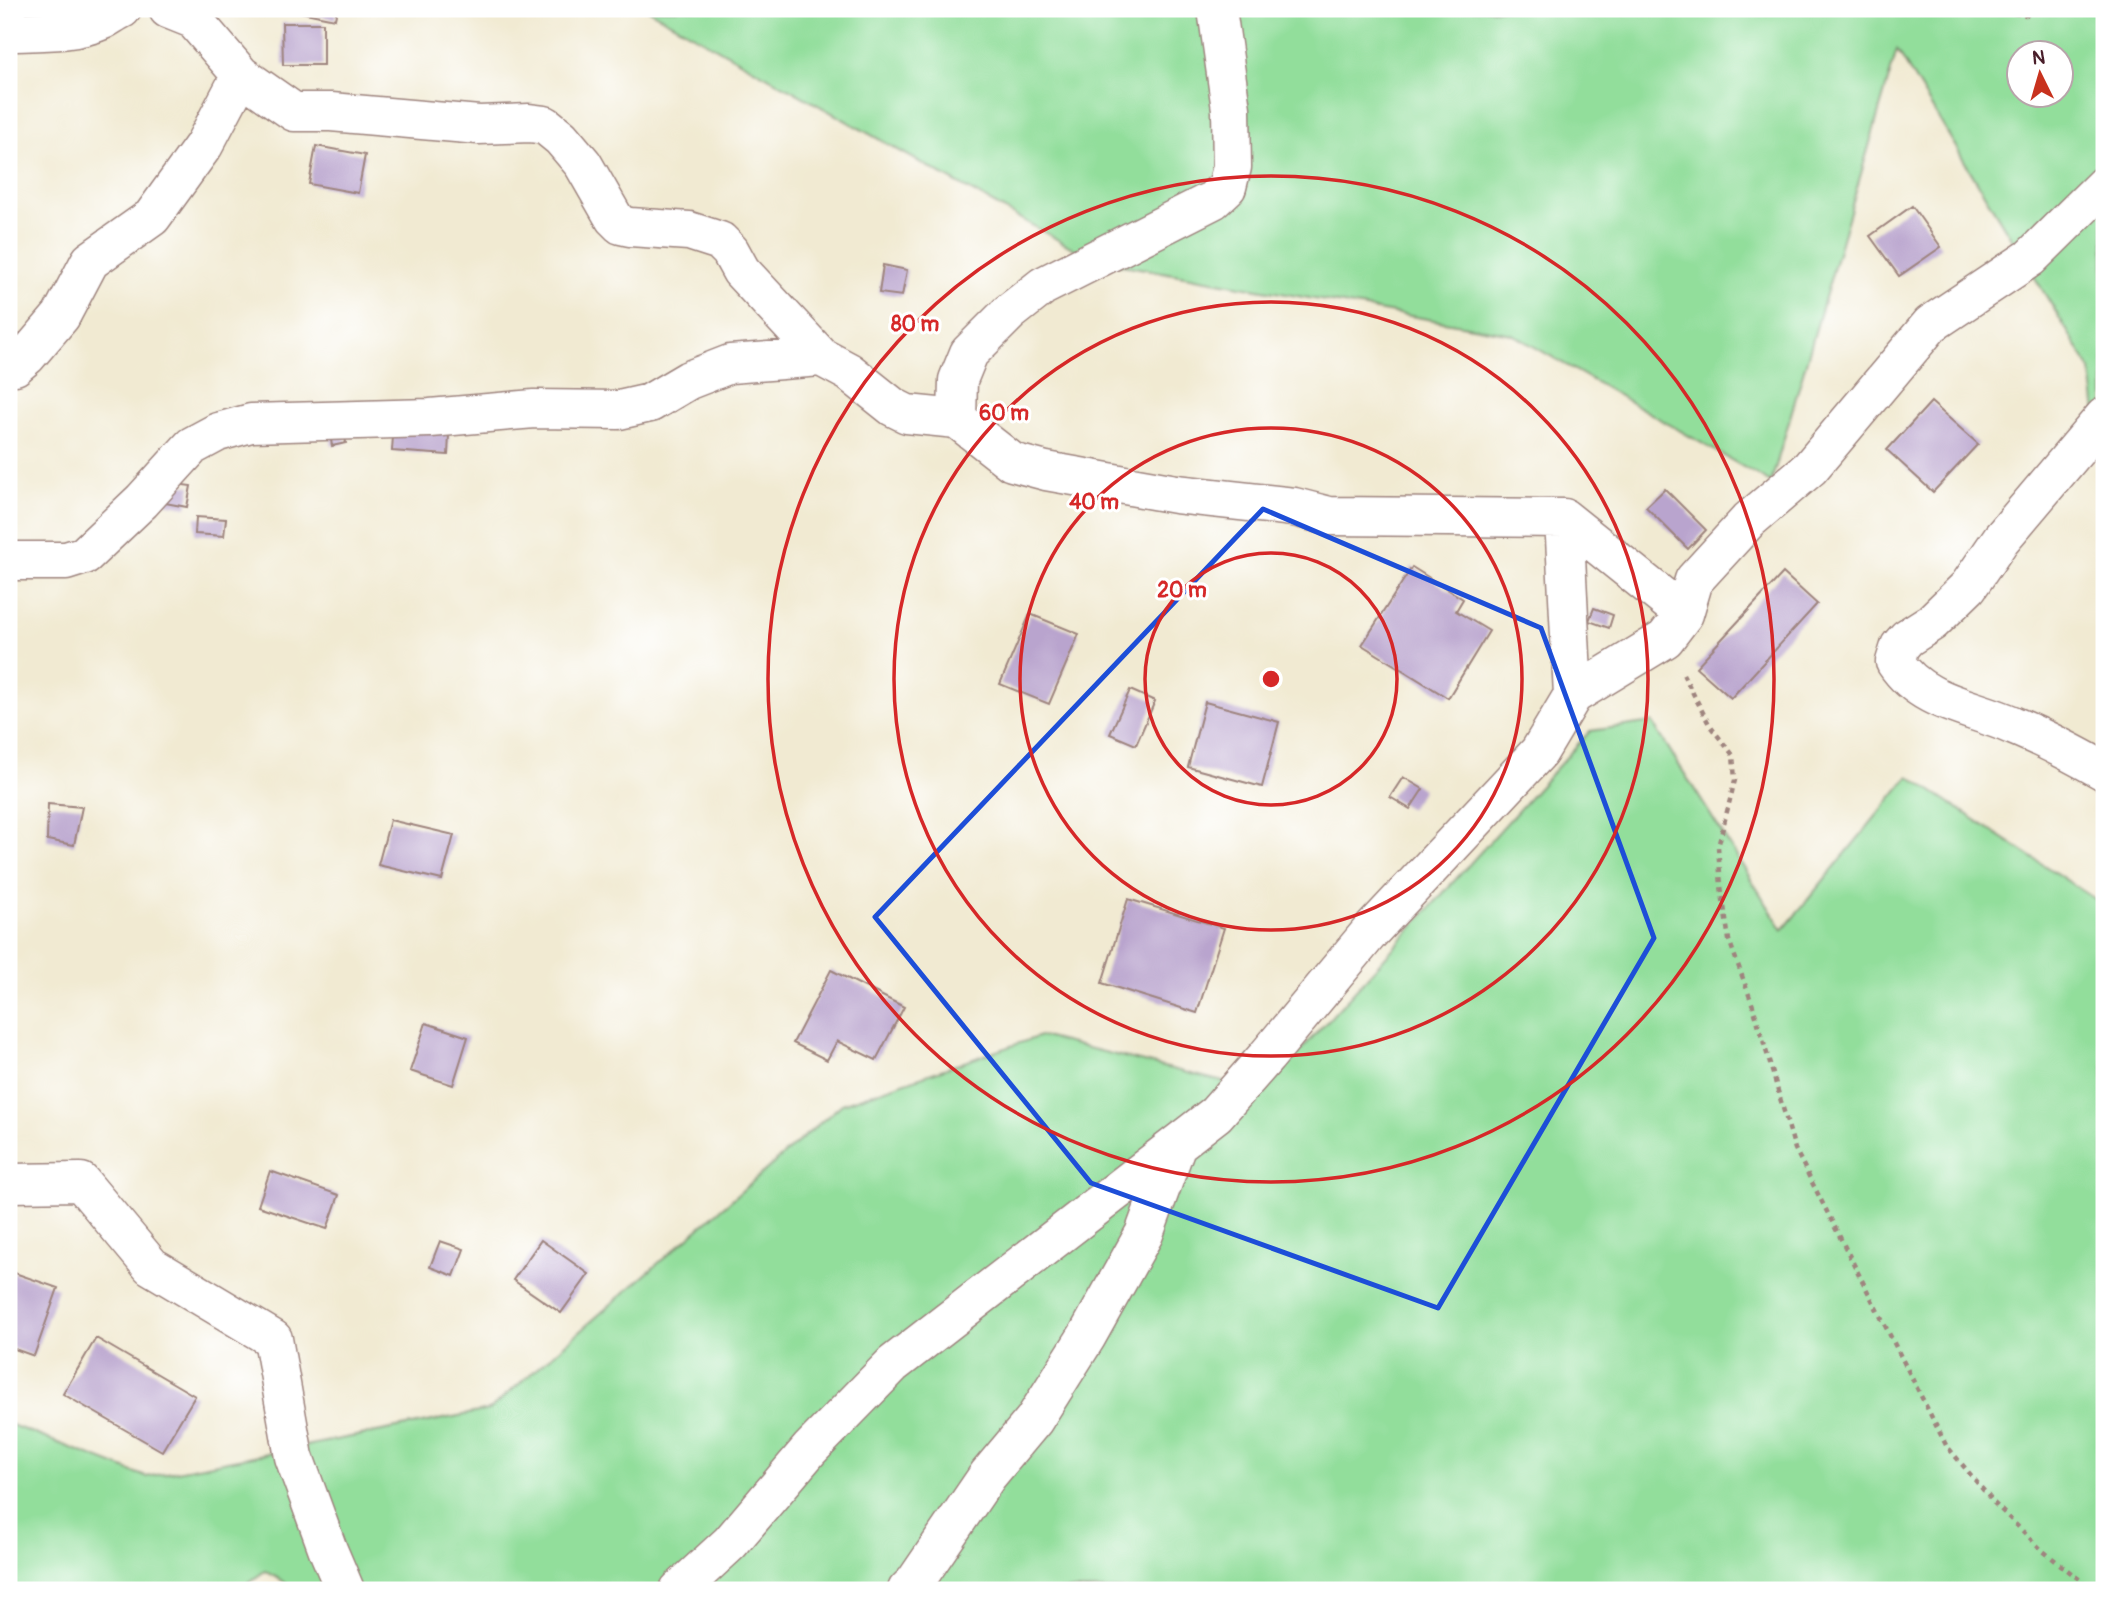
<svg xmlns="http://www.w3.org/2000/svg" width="2113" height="1599" viewBox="0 0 2113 1599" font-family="Pangolin,sans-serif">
<rect width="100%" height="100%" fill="#fff"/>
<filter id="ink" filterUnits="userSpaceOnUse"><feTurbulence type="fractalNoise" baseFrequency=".0143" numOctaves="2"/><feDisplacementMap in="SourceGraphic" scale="14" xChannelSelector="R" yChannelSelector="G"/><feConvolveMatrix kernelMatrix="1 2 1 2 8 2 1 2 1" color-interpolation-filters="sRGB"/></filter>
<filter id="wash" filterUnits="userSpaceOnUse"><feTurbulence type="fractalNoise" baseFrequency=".00686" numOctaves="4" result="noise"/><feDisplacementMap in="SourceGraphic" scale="28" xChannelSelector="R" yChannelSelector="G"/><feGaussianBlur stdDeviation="1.57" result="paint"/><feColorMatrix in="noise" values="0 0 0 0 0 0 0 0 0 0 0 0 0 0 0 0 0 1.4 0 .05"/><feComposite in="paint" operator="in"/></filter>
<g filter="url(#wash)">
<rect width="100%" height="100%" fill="#f1ead2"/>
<path fill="#92de9b" stroke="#6e7e63" stroke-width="2" fill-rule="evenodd" d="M647 9H2104V482L2091 370 1897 50 1771 483 1512 334 1094 260ZM2018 52H2060V94H2018Z
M1652 722 1783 930 1909 776 2104 905V1590H299L265 1571 238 1590H9V1424L146 1477 489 1410 842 1104 1040 1036 1263 1092 1590 731Z"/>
<g id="blocks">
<path fill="#b9a4ce" d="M300 9H337L335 19 300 12Z
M282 23H323V65H283Z
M316 146 365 155 358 193 309 184Z
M1912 206 1941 247 1899 276 1870 236Z
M883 265 907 270 902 296 879 293Z
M1931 402 1978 444 1933 492 1887 450Z
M394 422 449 434 448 455 392 451Z
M343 426 346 443 332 446 329 427Z
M169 483 191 486 187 507 165 503Z
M1665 489 1706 530 1688 549 1646 507Z
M196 517 226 519 224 536 195 534Z
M1412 567 1463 599 1456 611 1489 631 1448 698 1362 645Z
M1783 573 1817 604 1731 698 1696 667Z
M1594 608 1613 615 1609 628 1589 621Z
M1030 614 1079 634 1049 704 1000 684Z
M1130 690 1155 701 1136 745 1110 734Z
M1205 702 1279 722 1262 787 1188 767Z
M1403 777 1423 789 1410 809 1390 797Z
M48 804 82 807 74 845 47 840Z
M390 820 454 835 442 880 378 865Z
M1128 899 1224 928 1197 1013 1102 983Z
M831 970 904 1007 876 1060 837 1041 827 1060 793 1043Z
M426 1023 468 1037 453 1085 410 1071Z
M270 1171 339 1195 327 1229 258 1206Z
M541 1240 589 1274 561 1313 513 1280Z
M440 1241 464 1249 454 1276 430 1267Z
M9 1271 58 1288 34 1356 9 1347Z
M96 1338 195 1396 162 1451 63 1394Z"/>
</g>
</g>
<g filter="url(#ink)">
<use href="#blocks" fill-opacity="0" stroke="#9e847e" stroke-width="2"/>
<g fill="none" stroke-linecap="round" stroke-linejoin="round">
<g stroke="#9e847e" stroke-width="41">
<path id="minor" d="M168 9 193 19 241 75 294 112H331L479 125 529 123 545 125 561 138 583 164 614 218 621 225 630 227 689 231 720 241 730 251 741 271 821 357 849 372 893 407 907 414 957 419 1012 462 1046 471 1176 494 1294 507 1329 516 1564 518 1573 695
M9 32C39 31 74 33 103 20 109 17 115 12 122 9
M9 366H15L27 356 61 316 90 261 152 217 204 145 241 75
M2104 417 2001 539 1968 587 1932 622 1907 638 1900 646 1895 662C1922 703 1969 706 2012 725 2044 738 2074 754 2104 771
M957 419 958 380 969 353 1010 312 1043 286 1213 200 1227 187 1232 167 1231 109 1217 9
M1564 518 1684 614
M9 561H66L85 555 142 501 192 446 218 432 251 423 430 418 534 409 619 410 650 403 689 380 730 364 821 357
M9 1183 81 1182 151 1266 273 1339 294 1457 328 1550 345 1590
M679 1590 730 1543 810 1449 893 1364 1216 1114 1267 1056 1370 932 1539 752 1573 695 1665 639 1684 614 1694 580 1749 520 1810 468 1931 324 2030 258 2104 185
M907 1590 915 1582 988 1475 1034 1420 1087 1336 1144 1234 1177 1144"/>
</g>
<path stroke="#9e847e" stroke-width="4.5" stroke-dasharray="5 5" stroke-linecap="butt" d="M1984 9 2026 15 2052 9
M1683 674 1710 726 1733 755 1735 780 1718 847 1721 886 1729 940 1753 1006 1795 1149 1946 1445 1994 1503 2043 1551 2093 1590"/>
<use href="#minor" stroke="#fff" stroke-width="38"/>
</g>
</g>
<path fill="none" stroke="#1d4ed8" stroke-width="5" stroke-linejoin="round" d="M1263 509 1541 628 1654 938 1438 1308 1091 1183 875 917Z"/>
<g fill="none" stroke="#d62828" stroke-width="3.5">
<circle cx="1271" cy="679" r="126"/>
<circle cx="1271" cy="679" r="251"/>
<circle cx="1271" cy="679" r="377"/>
<circle cx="1271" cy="679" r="503"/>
</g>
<circle cx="1271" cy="679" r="10" fill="#d62828" stroke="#fff" stroke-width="3.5"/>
<g font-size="21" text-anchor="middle" font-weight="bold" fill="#d62828" stroke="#fff" stroke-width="6" stroke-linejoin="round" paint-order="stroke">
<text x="915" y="331">80 m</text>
<text x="1004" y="420">60 m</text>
<text x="1094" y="509">40 m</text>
<text x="1182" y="597">20 m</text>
</g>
<rect width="2113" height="1599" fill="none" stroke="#fff" stroke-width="35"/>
<g transform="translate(2040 74) rotate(355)"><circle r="33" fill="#ffffff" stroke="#b7a5aa" stroke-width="2"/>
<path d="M0-5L12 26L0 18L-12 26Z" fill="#c8321e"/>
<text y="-10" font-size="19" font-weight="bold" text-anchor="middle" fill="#4a1f2b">N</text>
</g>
</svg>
